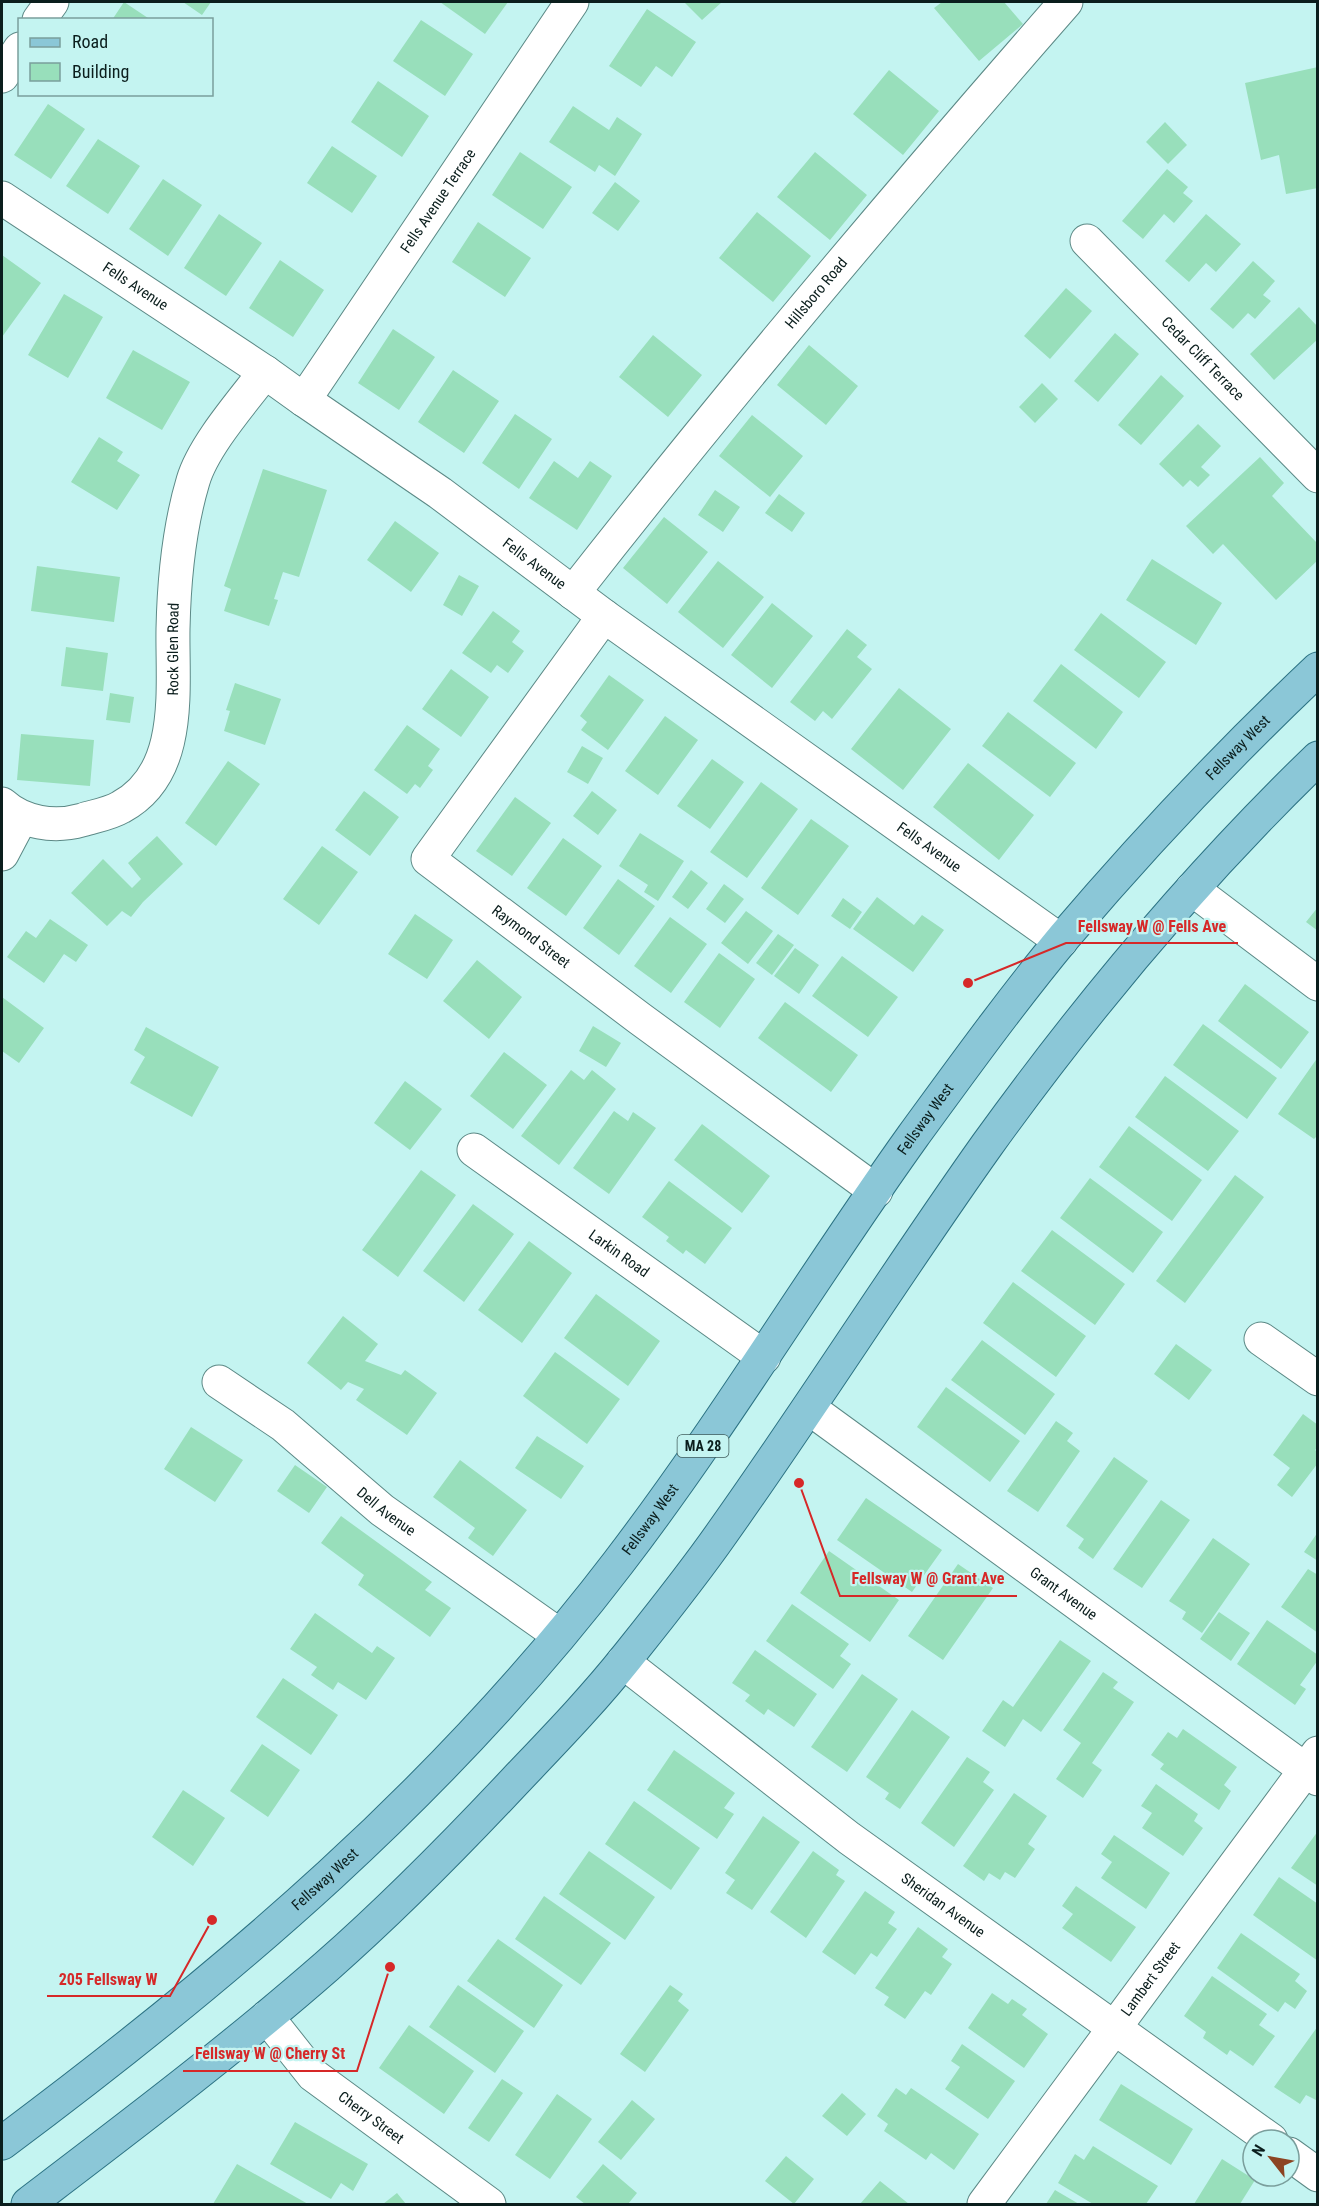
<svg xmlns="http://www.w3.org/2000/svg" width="1319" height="2206" viewBox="0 0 1319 2206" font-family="'Roboto Condensed',sans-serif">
<rect width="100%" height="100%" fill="#c4f4f1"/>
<path fill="#98dfbb" d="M124 2 151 20H112Z
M183 2H211L202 15Z
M440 2H508L485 34Z
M684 2H722L702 20Z
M942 2H1004L1023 24 979 61 934 8Z
M647 9 696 42 672 77 656 66 641 87 609 66Z
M421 20 473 54 445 96 393 61Z
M1318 67V188L1286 194 1279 155 1261 160 1245 83Z
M889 70 939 111 903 155 853 114Z
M378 81 429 116 402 157 351 122Z
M48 104 85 129 51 179 14 155Z
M573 106 609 130 617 117 642 134 615 176 599 165 595 172 549 142Z
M1165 122 1187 145 1168 164 1146 142Z
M98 139 140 166 108 214 66 186Z
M332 146 377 176 352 213 307 183Z
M520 152 572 187 543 229 492 195Z
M815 152 867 195 830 240 777 197Z
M1167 169 1188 187 1183 193 1193 201 1174 223 1164 214 1143 239 1122 221Z
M163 179 202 205 168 256 129 229Z
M615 182 640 201 618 231 592 213Z
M757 212 811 256 773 302 719 258Z
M219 214 262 243 226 296 184 268Z
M1206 214 1241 244 1216 272 1206 263 1189 282 1165 261Z
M478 222 531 258 505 297 452 262Z
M2 255 41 283 2 337Z
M280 260 324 290 293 337 249 308Z
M1253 261 1275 281 1263 295 1271 301 1255 319 1248 313 1233 329 1210 309Z
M1066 288 1092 311 1050 359 1024 336Z
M64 294 103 317 68 378 28 355Z
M1299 307 1318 327V339L1274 380 1250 354Z
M393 329 435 357 399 410 358 383Z
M1115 333 1139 354 1098 402 1074 381Z
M653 335 702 375 668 417 619 377Z
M809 345 858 386 826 425 777 385Z
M133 350 190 382 162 430 106 398Z
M453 370 499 401 464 453 418 422Z
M1161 375 1184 396 1141 445 1118 425Z
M1042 383 1058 399 1035 423 1019 407Z
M515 414 552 439 519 489 482 463Z
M752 415 803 456 770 497 719 456Z
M1198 424 1221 446 1201 467 1210 475 1198 487 1190 480 1183 487 1159 464Z
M99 437 123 452 117 461 140 475 117 510 71 482Z
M1260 457 1284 483 1272 496 1318 544V560L1276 600 1223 544 1213 554 1186 526Z
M554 461 578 478 590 461 612 476 577 530 529 498Z
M263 469 327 490 299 577 283 572 274 599 278 600 269 626 224 611 231 589 224 586Z
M715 490 740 507 723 532 698 515Z
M779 494 805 513 792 532 765 513Z
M664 517 708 552 667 604 623 568Z
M395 521 439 553 411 592 367 560Z
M1152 559 1222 603 1196 645 1126 600Z
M718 561 764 597 723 648 678 612Z
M37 566 120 577 114 622 31 611Z
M459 575 479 586 462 616 443 605Z
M772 603 813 636 772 688 731 655Z
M493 611 520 631 512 642 524 651 508 673 497 665 491 673 462 653Z
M1101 613 1166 662 1139 698 1074 650Z
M847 629 867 645 857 657 872 669 832 719 823 711 815 721 790 702Z
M66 647 108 653 103 691 61 686Z
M1061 664 1123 712 1096 749 1033 701Z
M451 669 489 697 461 737 422 709Z
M609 675 644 700 608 750 581 730 587 722 580 716Z
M235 683 281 699 265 745 224 731 230 711 226 710Z
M899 688 951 729 903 790 851 749Z
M110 693 134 697 130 723 106 720Z
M1008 712 1076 763 1050 797 982 746Z
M665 716 698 740 658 795 625 771Z
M407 725 440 749 428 766 433 770 420 788 415 784 407 794 374 770Z
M21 734 94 740 90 786 17 780Z
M582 746 603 758 588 784 567 772Z
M712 759 744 782 710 829 677 806Z
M228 761 260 784 216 846 185 823Z
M968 763 1034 815 999 860 933 807Z
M761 782 798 809 747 878 710 852Z
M364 791 399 817 370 856 335 830Z
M592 791 617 810 598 835 573 816Z
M515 797 551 823 512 876 476 851Z
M811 819 849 846 798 915 761 888Z
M640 833 684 861 658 901 644 892 648 885 619 866Z
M157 836 183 864 143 902 131 917 122 911 107 926 71 893 103 859 132 888 141 879 128 863Z
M563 838 602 866 566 916 527 888Z
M322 846 358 872 319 925 283 899Z
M691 870 708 883 688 909 672 897Z
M618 879 655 906 619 955 583 928Z
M724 884 744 899 725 923 706 909Z
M877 897 914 925 922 915 944 930 913 972 853 929Z
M843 898 862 912 850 929 831 916Z
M1318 907V931L1306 922Z
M746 911 773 931 748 964 721 943Z
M415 914 453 940 427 979 388 954Z
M670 917 707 944 671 993 634 966Z
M50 919 88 945 76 962 64 954 44 983 7 957 26 931 36 938Z
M778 934 794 945 772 975 756 963Z
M795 948 819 965 799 994 774 976Z
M719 953 755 979 720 1028 684 1002Z
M842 956 898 997 868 1037 812 996Z
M477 960 522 997 489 1039 443 1001Z
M1245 984 1309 1032 1281 1069 1218 1021Z
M2 997 44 1028 19 1063 2 1051Z
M785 1002 858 1055 831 1092 758 1038Z
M1203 1024 1277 1078 1247 1119 1173 1065Z
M593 1026 621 1043 606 1067 579 1051Z
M146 1027 219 1067 192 1117 130 1083 145 1057 134 1050Z
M504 1052 547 1085 513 1129 470 1096Z
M1318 1057V1135L1314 1139 1278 1114Z
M571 1070 584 1080 592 1070 616 1089 559 1165 521 1136Z
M1165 1076 1239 1131 1208 1171 1135 1117Z
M405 1081 442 1109 410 1150 374 1123Z
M614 1111 628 1121 633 1112 656 1128 609 1194 573 1168Z
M702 1124 770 1176 742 1213 674 1160Z
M1129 1126 1202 1180 1172 1221 1099 1167Z
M421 1170 456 1195 398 1277 362 1250Z
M1235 1175 1264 1197 1185 1303 1156 1281Z
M1090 1178 1163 1232 1133 1273 1060 1218Z
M669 1181 732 1228 705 1264 686 1250 683 1254 666 1241 669 1237 642 1217Z
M473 1204 514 1234 464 1302 423 1271Z
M1052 1230 1125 1284 1095 1325 1021 1271Z
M529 1241 572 1273 522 1343 478 1310Z
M1013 1282 1086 1336 1056 1377 983 1323Z
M596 1294 660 1341 628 1386 564 1338Z
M343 1316 378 1344 365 1361 401 1375 405 1370 437 1393 407 1435 356 1400 364 1389 348 1382 341 1390 307 1363Z
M982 1340 1055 1394 1025 1435 951 1380Z
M1176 1344 1212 1370 1189 1400 1154 1374Z
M555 1352 620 1399 587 1444 523 1396Z
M946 1387 1020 1441 990 1482 917 1427Z
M1303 1414 1318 1425V1447L1315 1450 1318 1452V1463L1292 1497 1277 1485 1290 1468 1273 1455Z
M1056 1421 1073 1433 1067 1441 1080 1451 1038 1512 1007 1491Z
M191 1427 243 1460 215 1502 164 1469Z
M537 1436 584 1466 561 1499 515 1468Z
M1114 1457 1148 1481 1093 1559 1078 1548 1084 1539 1066 1526Z
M460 1460 527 1510 493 1556 468 1538 475 1528 433 1497Z
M295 1465 327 1487 309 1513 277 1491Z
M866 1498 942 1550 912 1592 837 1540Z
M1161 1500 1190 1520 1142 1588 1113 1569Z
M341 1516 432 1582 425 1590 451 1608 430 1637 358 1585 364 1575 321 1543Z
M1318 1532V1561L1304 1552Z
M1213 1538 1250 1564 1202 1633 1182 1619 1186 1612 1169 1601Z
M829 1551 899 1600 870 1642 800 1593Z
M958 1564 993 1588 943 1660 908 1636Z
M1308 1569 1318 1575V1633L1281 1607Z
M792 1604 849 1644 840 1656 851 1664 833 1689 766 1641Z
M1219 1612 1250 1633 1231 1661 1200 1639Z
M315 1613 372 1653 377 1646 395 1658 366 1700 338 1682 333 1690 311 1675 317 1667 290 1649Z
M1267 1620 1318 1655V1660L1300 1685 1306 1689 1295 1705 1237 1664Z
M1060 1640 1091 1661 1041 1732 1023 1719 1005 1747 982 1731 1003 1700 1013 1707Z
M755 1650 817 1694 794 1727 768 1709 764 1715 745 1701 750 1695 732 1683Z
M1103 1672 1118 1682 1113 1688 1134 1702 1092 1763 1102 1770 1083 1798 1056 1779 1081 1743 1063 1730Z
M862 1674 898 1699 847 1772 811 1747Z
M283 1678 338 1715 311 1755 256 1717Z
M912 1710 950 1737 900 1809 885 1799 889 1793 866 1777Z
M1183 1729 1237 1767 1224 1785 1231 1791 1219 1810 1160 1769 1164 1764 1151 1755 1168 1732 1177 1738Z
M262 1744 300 1770 268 1817 230 1791Z
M674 1750 735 1793 724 1808 734 1814 717 1839 647 1790Z
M967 1757 990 1772 983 1782 994 1790 954 1847 921 1823Z
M1156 1784 1198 1814 1194 1821 1203 1828 1183 1856 1142 1828 1152 1813 1141 1806Z
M183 1790 225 1818 193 1866 152 1837Z
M1014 1793 1047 1816 1028 1844 1035 1849 1015 1878 1005 1872 1000 1880 989 1873 984 1881 963 1866Z
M634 1801 700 1848 671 1890 605 1844Z
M763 1816 800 1842 752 1910 726 1893 735 1880 725 1873Z
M1318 1831V1886L1291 1868Z
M1114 1835 1170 1873 1146 1909 1101 1878 1112 1862 1101 1854Z
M589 1851 655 1897 625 1940 559 1894Z
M813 1851 839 1870 836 1875 845 1881 806 1938 770 1912Z
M1279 1877 1318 1904V1961L1253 1915Z
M1076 1886 1136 1927 1111 1962 1062 1928 1073 1914 1062 1906Z
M865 1891 895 1912 888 1923 897 1929 877 1957 871 1953 855 1975 822 1952Z
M544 1896 611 1943 581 1985 515 1939Z
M918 1927 948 1949 942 1957 952 1964 931 1995 925 1991 905 2019 884 2005 889 1997 875 1988Z
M1241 1933 1300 1974 1295 1981 1307 1991 1295 2009 1285 2002 1278 2012 1217 1968Z
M498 1939 563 1985 534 2028 467 1981Z
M1212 1976 1267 2014 1259 2025 1275 2036 1253 2066 1230 2050 1227 2055 1203 2038 1206 2032 1184 2016Z
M458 1985 524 2031 495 2073 429 2027Z
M670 1985 683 1994 678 2001 689 2010 645 2072 620 2054Z
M992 1993 1008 2004 1012 1999 1027 2009 1022 2015 1048 2034 1024 2068 968 2028Z
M409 2025 474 2071 444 2114 379 2068Z
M1318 2026V2101L1306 2095 1300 2104 1274 2087Z
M962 2044 1015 2081 988 2119 945 2089 960 2067 951 2061Z
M502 2079 523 2093 489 2142 468 2128Z
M1121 2084 1193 2129 1171 2165 1099 2120Z
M896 2088 906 2095 911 2088 979 2134 954 2170 931 2153 926 2160 884 2131 888 2124 877 2116Z
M842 2093 866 2114 847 2136 822 2116Z
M557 2094 592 2119 550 2179 515 2155Z
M632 2100 655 2119 621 2160 598 2142Z
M295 2122 368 2164 353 2191 341 2183 331 2199 270 2164Z
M1093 2146 1158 2186 1146 2204H1093L1058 2183 1075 2154 1084 2160Z
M786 2156 814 2179 794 2204 765 2181Z
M1222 2159 1255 2180 1240 2204H1194Z
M237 2164 308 2204H213Z
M603 2164 637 2193 628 2204H585L576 2197Z
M880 2181 909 2204H860Z
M1055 2190 1079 2204H1046Z
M397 2193 406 2204H383Z"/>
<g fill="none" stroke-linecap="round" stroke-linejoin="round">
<g stroke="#5c8986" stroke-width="35">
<g id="minor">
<path d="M39 20 52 2"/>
<path d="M2 76 20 49"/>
<path id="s1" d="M2 198 265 372 304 400 440 493 604 616 1061 941"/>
<path id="s2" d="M1087 241 1318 476"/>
<path id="s3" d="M304 400 572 2"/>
<path id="s4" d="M573 593C731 391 897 195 1066 2"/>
<path id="s5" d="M604 616 428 859 639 1018 876 1191"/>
<path id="s6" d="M2 804C23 823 54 828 82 820 95 816 109 814 121 807 184 773 172 689 173 629 174 580 179 528 193 481 203 446 243 401 265 372"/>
<path d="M2 854 21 818"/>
<path d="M1192 889 1318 984"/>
<path id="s7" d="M474 1150 764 1357"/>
<path d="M1261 1339 1318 1379"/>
<path id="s8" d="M219 1382 283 1425 382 1510 559 1635"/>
<path id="s9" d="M809 1408 1318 1779"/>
<path id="s10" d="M623 1662 849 1838 1271 2140"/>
<path id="s11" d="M267 2017 313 2075 489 2204"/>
<path d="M1289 2154 1318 2175"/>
<path id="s12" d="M984 2204 1318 1753"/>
</g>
</g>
<g stroke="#2c7384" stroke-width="35">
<g id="major">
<path id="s13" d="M2 2143C230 1973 444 1791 618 1563 723 1426 812 1277 913 1136 962 1069 1011 1001 1064 937 1144 843 1228 754 1318 669"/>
<path d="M28 2204C129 2127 231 2050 327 1966 393 1908 455 1845 515 1781 553 1741 592 1701 627 1657 659 1617 692 1576 722 1533 813 1405 896 1273 987 1145 1085 1009 1197 875 1318 758"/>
</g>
</g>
<use href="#minor" stroke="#fff" stroke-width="33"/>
<use href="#major" stroke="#8bc7d7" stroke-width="33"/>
</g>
<g text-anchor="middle" stroke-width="4.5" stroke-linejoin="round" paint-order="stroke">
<rect fill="#c4f4f1" stroke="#425e5d" stroke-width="1.5" x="677.5" y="1435" width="51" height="22" rx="4.5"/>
<g font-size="14" font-weight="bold" fill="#0b1e1d">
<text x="703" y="1451">MA 28</text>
</g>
<g font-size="15" fill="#0b1e1d" stroke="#c4f4f1">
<text dy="5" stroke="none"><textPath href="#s3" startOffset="240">Fells Avenue Terrace</textPath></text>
<text dy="5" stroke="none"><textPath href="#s1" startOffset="160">Fells Avenue</textPath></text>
<text dy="5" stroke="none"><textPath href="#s4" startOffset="386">Hillsboro Road</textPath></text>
<text dy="5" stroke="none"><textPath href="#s2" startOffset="165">Cedar Cliff Terrace</textPath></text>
<text dy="5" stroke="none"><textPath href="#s1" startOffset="646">Fells Avenue</textPath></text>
<text dy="5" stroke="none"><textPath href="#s6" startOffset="302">Rock Glen Road</textPath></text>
<text dy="5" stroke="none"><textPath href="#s13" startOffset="1875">Fellsway West</textPath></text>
<text dy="5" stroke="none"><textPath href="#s1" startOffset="1132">Fells Avenue</textPath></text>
<text dy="5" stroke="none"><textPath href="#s5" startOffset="429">Raymond Street</textPath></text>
<text dy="5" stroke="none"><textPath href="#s13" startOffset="1389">Fellsway West</textPath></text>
<text dy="5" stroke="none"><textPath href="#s7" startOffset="178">Larkin Road</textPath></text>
<text dy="5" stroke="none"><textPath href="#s8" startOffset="212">Dell Avenue</textPath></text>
<text dy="5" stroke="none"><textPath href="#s13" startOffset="903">Fellsway West</textPath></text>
<text dy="5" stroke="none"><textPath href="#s9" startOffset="315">Grant Avenue</textPath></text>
<text dy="5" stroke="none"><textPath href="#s13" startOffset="417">Fellsway West</textPath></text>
<text dy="5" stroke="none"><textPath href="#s10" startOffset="402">Sheridan Avenue</textPath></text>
<text dy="5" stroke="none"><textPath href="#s12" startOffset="280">Lambert Street</textPath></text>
<text dy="5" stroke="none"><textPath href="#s11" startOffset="146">Cherry Street</textPath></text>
</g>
</g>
<path fill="none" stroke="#d62828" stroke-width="2" d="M968 983L1066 943H1238M799 1483L840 1596H1017M212 1920L170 1996H47M390 1967L357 2071H183"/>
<g fill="#d62828" stroke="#c4f4f1" stroke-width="2">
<circle cx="968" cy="983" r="6"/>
<circle cx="799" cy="1483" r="6"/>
<circle cx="212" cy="1920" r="6"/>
<circle cx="390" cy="1967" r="6"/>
</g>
<g font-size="16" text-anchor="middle" font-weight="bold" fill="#d62828" stroke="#c4f4f1" stroke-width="4.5" stroke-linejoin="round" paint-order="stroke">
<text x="1152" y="932">Fellsway W @ Fells Ave</text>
<text x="928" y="1584">Fellsway W @ Grant Ave</text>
<text x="108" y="1985">205 Fellsway W</text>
<text x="270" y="2059">Fellsway W @ Cherry St</text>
</g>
<rect width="1319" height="2206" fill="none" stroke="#0b1e1d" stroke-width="6"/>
<rect x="18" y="18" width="195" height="78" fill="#c4f4f1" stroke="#7a9e9c" stroke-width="1.5"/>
<rect x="30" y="38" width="30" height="9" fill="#8bc7d7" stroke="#7a9e9c" stroke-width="1.5"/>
<text x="72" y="48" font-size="18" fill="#0b1e1d">Road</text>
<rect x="30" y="63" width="30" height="18" fill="#98dfbb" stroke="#7a9e9c" stroke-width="1.5"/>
<text x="72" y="78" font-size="18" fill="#0b1e1d">Building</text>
<g transform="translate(1271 2158) rotate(301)"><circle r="28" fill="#c4f4f1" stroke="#7a9e9c" stroke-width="1.5"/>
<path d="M0-4.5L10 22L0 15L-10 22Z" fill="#8c4422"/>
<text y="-9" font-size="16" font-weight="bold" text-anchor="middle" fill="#0b1e1d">N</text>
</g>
</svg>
